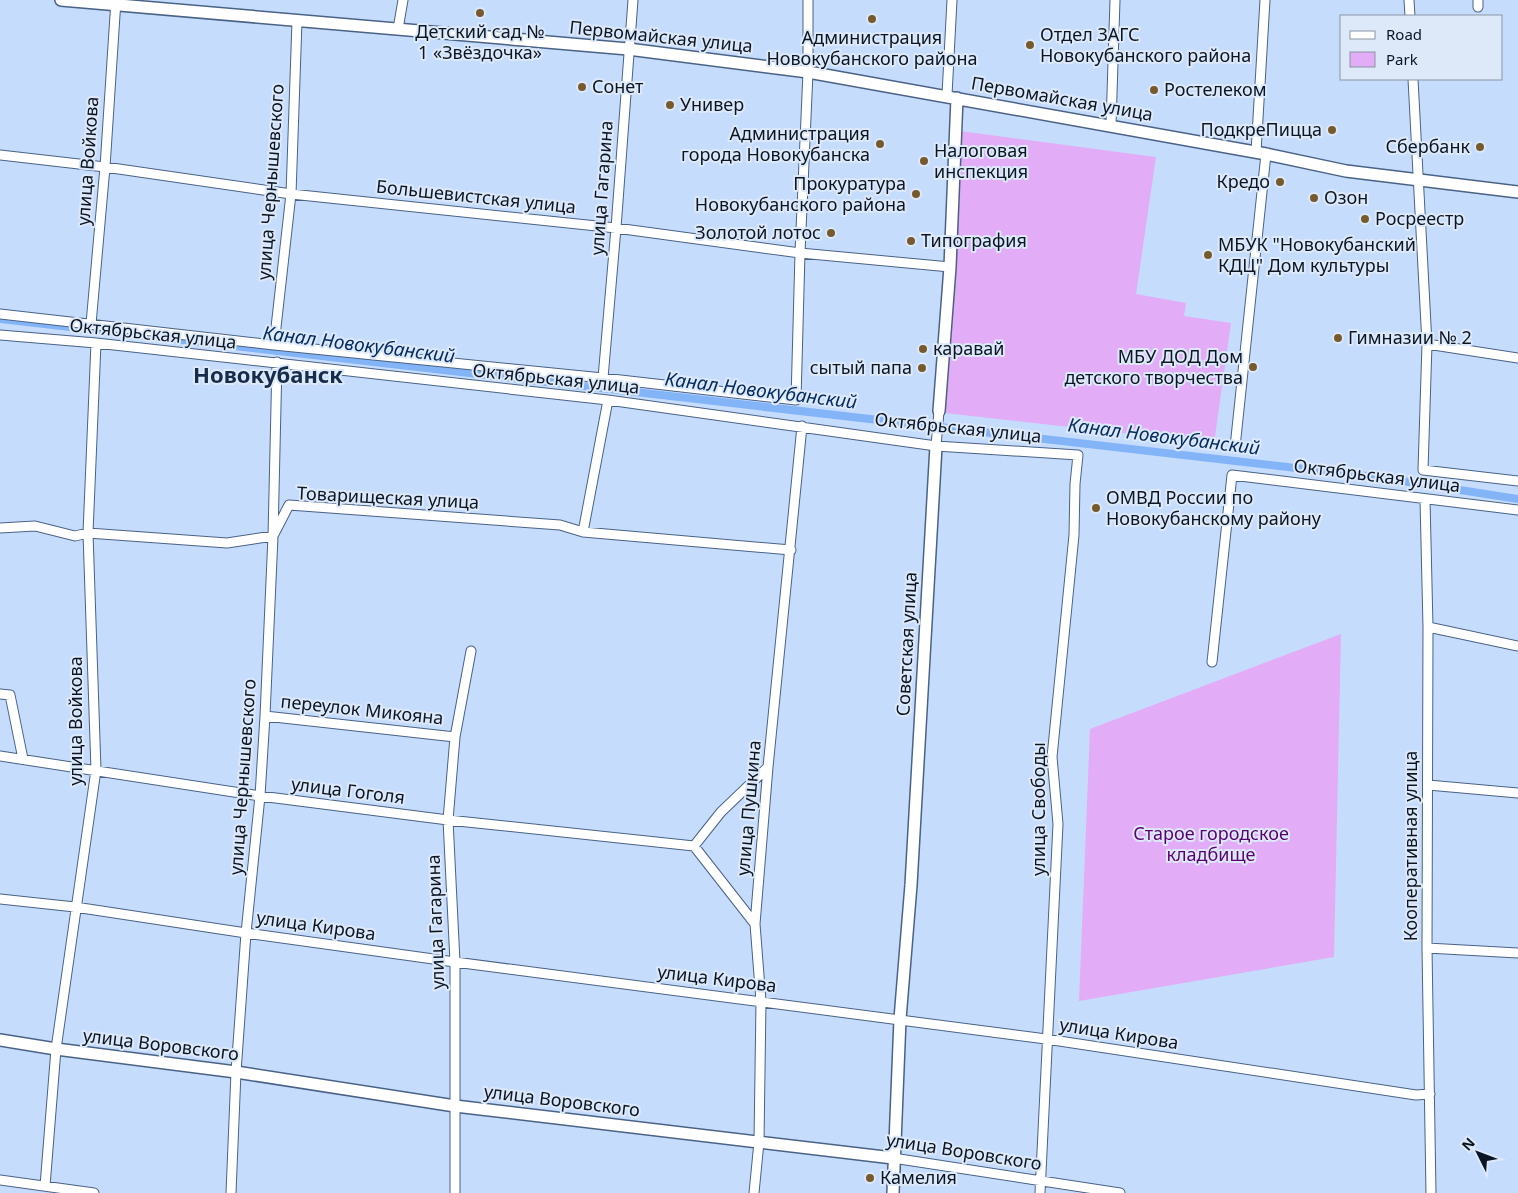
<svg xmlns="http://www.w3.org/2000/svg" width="1518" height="1193" viewBox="0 0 1518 1193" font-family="'Noto Sans',sans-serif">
<rect width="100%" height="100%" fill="#c6dcfd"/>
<path fill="#e3acf6" d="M960 131 1156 157 1136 294 1186 303 1184 316 1231 323 1214 443 945 413Z
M1341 634 1334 957 1079 1001 1090 729Z"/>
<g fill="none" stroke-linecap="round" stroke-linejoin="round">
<path stroke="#84b4f8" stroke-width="8" d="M0 319 1383 478 1518 499"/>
<g stroke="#4a6285" stroke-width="11">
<path id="minor" d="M1409 0 1410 16
M1478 0V7
M398 29 403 0
M1413 79 1427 344 1423 470 1518 481
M947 95 952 0
M1111 125 1115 0
M1256 152 1265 0
M0 155 105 167 291 194 616 228 800 253 950 267
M0 314 274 345 603 378 796 400 800 253 808 72V0
M91 324 105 167 116 0
M0 335 96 343 608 400 936 446 1078 455 1075 484 1074 535 1052 757 1058 824 1040 1193
M1427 344 1518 358
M274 345 291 194 297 21
M603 378 616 228 633 0
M936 446 939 411
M1235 447 1266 154
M1425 499 1428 627 1427 948 1431 1193
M0 528 35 526 75 536 88 533 227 543 273 536 289 505 560 525 583 532 791 550
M583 532 608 400
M1428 627 1518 646
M1212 662 1232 475 1518 510
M0 694 10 695 23 759
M265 716 455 737
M0 756 260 796 448 820 694 846 721 812 768 767
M1428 785 1518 793
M694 846 755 924
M0 899 75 907 246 933 455 962 1046 1039 1416 1095 1430 1094
M1427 948 1518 953
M893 1158 1120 1193
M0 1180 94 1193
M45 1186 56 1049 96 770 88 533 96 343
M231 1193 236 1072 246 933 260 796 265 716 273 536 277 362
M455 1193V962L448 820 455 737 471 651
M754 1193 759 1142 761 1001 755 924 768 767 802 426"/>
</g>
<g stroke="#4a6285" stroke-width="14">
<path id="major" d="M61 0 628 49 808 72 1266 154 1346 171 1518 192
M939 411 950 267 957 98
M0 1040 56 1049 236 1072 455 1106 893 1158
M893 1193 900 1019 911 885 936 446"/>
</g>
<use href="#minor" stroke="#fff" stroke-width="9"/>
<use href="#major" stroke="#fff" stroke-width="11"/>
</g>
<g fill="#765a2d" stroke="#dde9f9" stroke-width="2">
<circle cx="480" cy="13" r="5"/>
<circle cx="872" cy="19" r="5"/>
<circle cx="1030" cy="45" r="5"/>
<circle cx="582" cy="87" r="5"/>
<circle cx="1154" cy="90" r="5"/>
<circle cx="670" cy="105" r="5"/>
<circle cx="1332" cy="130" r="5"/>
<circle cx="880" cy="144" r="5"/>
<circle cx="1480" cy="147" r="5"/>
<circle cx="924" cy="161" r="5"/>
<circle cx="1280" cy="182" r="5"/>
<circle cx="916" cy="194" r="5"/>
<circle cx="1314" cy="198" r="5"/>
<circle cx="1365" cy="219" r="5"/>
<circle cx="831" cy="233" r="5"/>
<circle cx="911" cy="241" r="5"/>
<circle cx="1208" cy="255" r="5"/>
<circle cx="1338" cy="338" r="5"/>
<circle cx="923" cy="349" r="5"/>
<circle cx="1253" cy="367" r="5"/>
<circle cx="922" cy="368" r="5"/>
<circle cx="1096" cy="508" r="5"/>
<circle cx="870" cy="1178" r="5"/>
</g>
<g text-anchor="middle" stroke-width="4" stroke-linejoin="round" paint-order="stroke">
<g font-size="18" fill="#0b1523" stroke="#dde9f9" text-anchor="start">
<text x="480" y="38" text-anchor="middle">Детский сад №<tspan x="480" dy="21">1 «Звёздочка»</tspan></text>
<text x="1040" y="41">Отдел ЗАГС<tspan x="1040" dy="21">Новокубанского района</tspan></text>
<text x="872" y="44" text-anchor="middle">Администрация<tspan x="872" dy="21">Новокубанского района</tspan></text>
<text x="592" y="93">Сонет</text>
<text x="1164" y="96">Ростелеком</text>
<text x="680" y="111">Универ</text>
<text x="1322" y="136" text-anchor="end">ПодкреПицца</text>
<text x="870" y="140" text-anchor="end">Администрация<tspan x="870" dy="21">города Новокубанска</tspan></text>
<text x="1470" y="153" text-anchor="end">Сбербанк</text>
<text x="934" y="157">Налоговая<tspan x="934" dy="21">инспекция</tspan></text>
<text x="1270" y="188" text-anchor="end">Кредо</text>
<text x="906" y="190" text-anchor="end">Прокуратура<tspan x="906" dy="21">Новокубанского района</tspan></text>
<text x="1324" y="204">Озон</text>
<text x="1375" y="225">Росреестр</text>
<text x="821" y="239" text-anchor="end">Золотой лотос</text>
<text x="921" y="247">Типография</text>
<text x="1218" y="251">МБУК "Новокубанский<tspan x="1218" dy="21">КДЦ" Дом культуры</tspan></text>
<text x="1348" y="344">Гимназии № 2</text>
<text x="933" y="355">каравай</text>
<text x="1243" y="363" text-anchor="end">МБУ ДОД Дом<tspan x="1243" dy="21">детского творчества</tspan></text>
<text x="912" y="374" text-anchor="end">сытый папа</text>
<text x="1106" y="504">ОМВД России по<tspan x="1106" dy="21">Новокубанскому району</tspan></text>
<text x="880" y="1184">Камелия</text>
</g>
<g font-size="18" fill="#0b1523" stroke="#dde9f9">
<text transform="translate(661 37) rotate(6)" y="6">Первомайская улица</text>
<text transform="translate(1062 99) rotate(10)" y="6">Первомайская улица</text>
<text transform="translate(88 161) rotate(-86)" y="6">улица Войкова</text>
<text transform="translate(271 182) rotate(-86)" y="6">улица Чернышевского</text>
<text transform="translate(602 188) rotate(-86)" y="6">улица Гагарина</text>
<text transform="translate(476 197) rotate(6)" y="6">Большевистская улица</text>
<text transform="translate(153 334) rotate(6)" y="6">Октябрьская улица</text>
<text transform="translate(556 379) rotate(6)" y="6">Октябрьская улица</text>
<text transform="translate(958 428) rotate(6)" y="6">Октябрьская улица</text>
<text transform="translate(1377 476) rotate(7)" y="6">Октябрьская улица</text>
<text transform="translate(388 498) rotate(3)" y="6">Товарищеская улица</text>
<text transform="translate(907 644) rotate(-87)" y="6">Советская улица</text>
<text transform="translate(362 710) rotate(6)" y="6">переулок Микояна</text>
<text transform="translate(76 721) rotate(-90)" y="6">улица Войкова</text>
<text transform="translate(243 777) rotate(-86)" y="6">улица Чернышевского</text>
<text transform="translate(348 791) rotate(7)" y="6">улица Гоголя</text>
<text transform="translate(749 808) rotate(-85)" y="6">улица Пушкина</text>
<text transform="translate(1039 809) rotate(-90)" y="6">улица Свободы</text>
<text transform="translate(1411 846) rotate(-90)" y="6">Кооперативная улица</text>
<text transform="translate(436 922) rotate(-92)" y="6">улица Гагарина</text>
<text transform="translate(316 926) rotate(8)" y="6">улица Кирова</text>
<text transform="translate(717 979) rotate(7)" y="6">улица Кирова</text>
<text transform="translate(1119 1034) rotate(9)" y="6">улица Кирова</text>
<text transform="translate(161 1045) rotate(7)" y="6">улица Воровского</text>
<text transform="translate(562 1101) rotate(7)" y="6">улица Воровского</text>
<text transform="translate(964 1152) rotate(9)" y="6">улица Воровского</text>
</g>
<g font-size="18" fill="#5b0171" stroke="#dde9f9">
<text x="1211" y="840">Старое городское<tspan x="1211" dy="21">кладбище</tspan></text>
</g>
<g font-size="19" font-style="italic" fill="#052c60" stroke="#dde9f9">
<text transform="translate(359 344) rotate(7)" y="7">Канал Новокубанский</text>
<text transform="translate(761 390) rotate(7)" y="7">Канал Новокубанский</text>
<text transform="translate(1164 436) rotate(7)" y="7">Канал Новокубанский</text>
</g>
<g font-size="22" font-weight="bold" fill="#162c4c" stroke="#dde9f9">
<text x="268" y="383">Новокубанск</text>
</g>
</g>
<rect x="1340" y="15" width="162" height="65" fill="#dde9f9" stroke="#8994a3"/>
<rect x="1350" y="31" width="25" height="8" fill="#ffffff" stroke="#8994a3"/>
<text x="1386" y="40" font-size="15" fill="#0b1523">Road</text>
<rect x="1350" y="52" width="25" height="15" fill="#e3acf6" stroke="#8994a3"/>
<text x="1386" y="65" font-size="15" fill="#0b1523">Park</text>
<g transform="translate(1478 1153) rotate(312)" stroke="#dde9f9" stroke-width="4" paint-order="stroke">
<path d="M0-4L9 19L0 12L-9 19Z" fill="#0b1523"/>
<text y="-8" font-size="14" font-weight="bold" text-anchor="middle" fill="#0b1523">N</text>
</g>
</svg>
